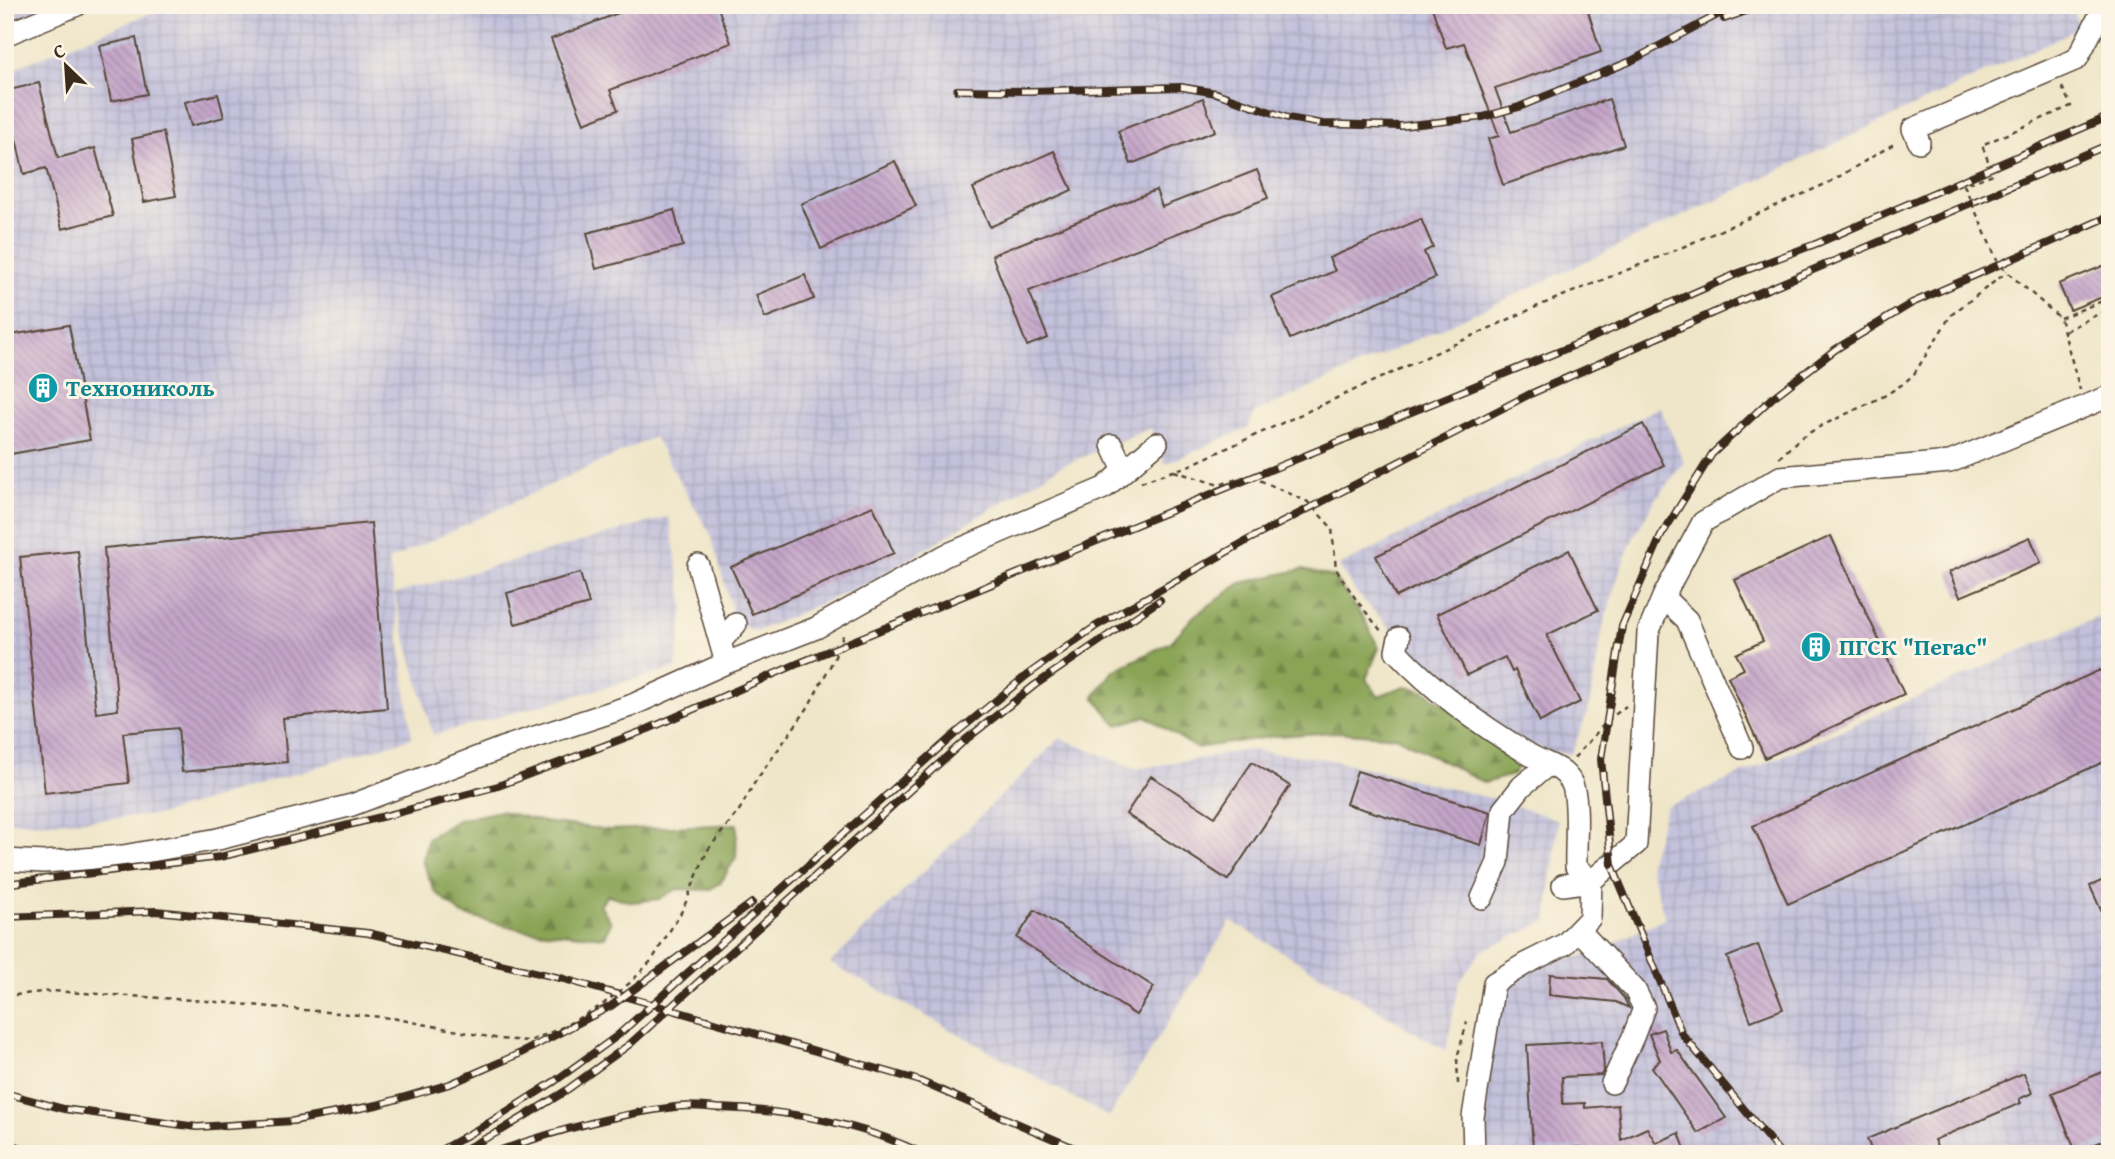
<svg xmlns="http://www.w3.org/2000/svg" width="2115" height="1159" viewBox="0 0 2115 1159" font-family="'Gentium Book Plus',serif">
<defs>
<pattern id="industrial-grid" width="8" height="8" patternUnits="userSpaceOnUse" patternTransform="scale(1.75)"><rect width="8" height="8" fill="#c3c1db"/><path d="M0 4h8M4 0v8" fill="none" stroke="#a8a6bc"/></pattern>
<pattern id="forest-firs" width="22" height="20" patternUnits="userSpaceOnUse" patternTransform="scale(1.75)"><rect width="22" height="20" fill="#8aa456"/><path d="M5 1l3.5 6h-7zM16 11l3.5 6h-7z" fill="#728647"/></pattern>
<pattern id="building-back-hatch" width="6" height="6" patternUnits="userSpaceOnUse" patternTransform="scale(1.75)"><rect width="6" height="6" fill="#c5a6ca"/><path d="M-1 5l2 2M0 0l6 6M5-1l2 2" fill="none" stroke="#a187a3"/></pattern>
</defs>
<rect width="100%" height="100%" fill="#fcf5e5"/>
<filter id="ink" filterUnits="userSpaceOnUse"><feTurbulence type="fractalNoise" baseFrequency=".0143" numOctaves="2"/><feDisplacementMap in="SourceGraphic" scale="14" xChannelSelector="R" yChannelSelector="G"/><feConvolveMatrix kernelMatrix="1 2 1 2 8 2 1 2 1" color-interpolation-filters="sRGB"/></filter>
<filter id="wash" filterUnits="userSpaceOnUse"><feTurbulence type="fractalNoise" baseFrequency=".00686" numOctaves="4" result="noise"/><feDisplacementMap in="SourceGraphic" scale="28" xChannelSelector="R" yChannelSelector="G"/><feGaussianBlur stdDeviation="1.57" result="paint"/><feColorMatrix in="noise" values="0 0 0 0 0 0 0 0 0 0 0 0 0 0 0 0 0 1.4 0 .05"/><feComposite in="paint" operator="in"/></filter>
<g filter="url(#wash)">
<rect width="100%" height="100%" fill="#efe6c9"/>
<path fill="url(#industrial-grid)" d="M5 5H51L5 25Z
M171 5H2071L2079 28 1530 288 1254 413 1248 428 1165 464 1151 428 1059 467 875 580 757 631 736 624 711 535 654 437 389 560 412 738 159 815 38 823 5 821V72Z
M1660 407 1684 462 1655 500 1634 536 1620 570 1603 627 1588 711 1571 754 1553 753 1510 735 1442 683 1355 591 1339 566Z
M669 517 684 606 676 668 433 735 394 594Z
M2110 612V1154H1485L1470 1063 1505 978 1542 962 1592 954 1665 918 1649 864 1666 807Z
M1060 738 1136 769 1247 750 1328 759 1498 800 1558 820 1547 921 1481 951 1459 983 1446 1051 1231 921 1109 1117 830 963Z"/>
<path fill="url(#forest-firs)" stroke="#62673a" stroke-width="2" d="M1303 569 1333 577 1363 617 1379 648 1366 679 1378 696 1405 686 1425 691 1523 760 1513 775 1484 783 1397 737 1336 732 1276 736 1196 748 1146 716 1117 725 1094 697 1113 671 1171 642 1194 616 1241 583Z
M500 811 544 822 609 830 737 824 736 857 721 882 709 890 677 889 659 899 632 902 608 895 600 905 611 922 605 937 524 930 463 915 435 892 422 861 428 838 458 820Z"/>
<g id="blocks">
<path fill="url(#building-back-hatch)" d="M639 5H717L731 43 610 90 618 110 584 123 551 39Z
M1431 5H1586L1601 52 1495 88 1511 132 1609 99 1624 145 1503 185 1488 139 1499 136 1464 43 1446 48Z
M136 38 147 94 111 101 100 46Z
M39 83 58 158 95 148 113 216 62 229 46 168 24 174 5 91Z
M218 94 224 117 191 126 185 102Z
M1203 98 1215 131 1131 164 1118 131Z
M163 132 176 196 144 202 132 139Z
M1054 151 1072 190 990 227 973 188Z
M895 161 916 206 821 249 801 204Z
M1257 170 1268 198 1029 291 1048 338 1027 346 992 255 1156 190 1162 207Z
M674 210 683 246 596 269 587 233Z
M1421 219 1433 247 1424 252 1435 278 1290 339 1272 297 1335 271 1329 258Z
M2110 263V294L2070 310 2059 284Z
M805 275 814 299 765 318 756 295Z
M69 325 90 440 5 455V336Z
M1643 424 1664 465 1396 597 1376 556Z
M873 506 894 553 752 614 731 567Z
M371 523 387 708 283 718 287 762 182 772 178 728 123 733 129 783 45 793 20 557 78 551 96 713 118 710 104 548Z
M1831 536 1904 694 1765 758 1728 677 1744 669 1736 654 1763 641 1735 580Z
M2030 537 2041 563 1960 597 1949 572Z
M1569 550 1598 610 1547 635 1580 702 1540 722 1515 670 1512 672 1505 657 1467 675 1437 614Z
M580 573 589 604 515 624 507 593Z
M2100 670 2110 692V759L1788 904 1753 826Z
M1252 762 1290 786 1228 880 1126 814 1151 776 1215 817Z
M1357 771 1490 812 1481 845 1346 804Z
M2110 877V930L2090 886Z
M1035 910 1154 987 1136 1015 1017 938Z
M1758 945 1783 1009 1751 1021 1727 957Z
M1550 974 1607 979 1624 998 1629 1008 1616 1002 1549 995Z
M1663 1029 1671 1052 1677 1050 1726 1118 1698 1133 1652 1067 1660 1060 1649 1034Z
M1602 1041 1604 1070 1601 1075 1562 1077 1563 1104 1585 1103V1108L1618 1105 1621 1140 1647 1128 1656 1143 1679 1133 1687 1154H1585L1581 1147 1533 1150 1527 1045Z
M2110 1069V1138L2076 1152 2052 1093Z
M2024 1073 2032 1093 2019 1099 2021 1103 1934 1140 1940 1154H1873L1867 1139Z"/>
</g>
</g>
<g filter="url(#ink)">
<use href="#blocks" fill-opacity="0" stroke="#564638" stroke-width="2"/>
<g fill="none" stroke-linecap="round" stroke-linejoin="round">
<g stroke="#564638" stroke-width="24">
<path id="minor" d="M5 35 77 5
M1919 142 1913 129 2077 59 2105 5
M1112 445 1124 471
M698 565 726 663
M1663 597 1687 620 1742 748
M1399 638 1396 651C1435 693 1483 727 1532 756 1546 764 1563 767 1571 782 1580 797 1575 847 1576 867L1591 881
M720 642 736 624
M5 860 44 862 123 856 218 839 352 805 502 748 630 706 726 663 816 628 946 555 1104 488 1157 443
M1563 885 1591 881
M1482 898 1498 862 1503 810 1522 786 1548 765
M1579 930 1635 990 1644 1008 1633 1037 1612 1083
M1474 1154 1473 1117 1494 983 1525 964 1565 944 1590 918 1591 881 1636 844 1648 633 1663 597 1703 522 1780 477 1950 462 2110 396"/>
</g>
<path stroke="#564638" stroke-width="2.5" stroke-dasharray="5 5" stroke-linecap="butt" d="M2062 87 2071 106 1982 145 1993 174 1964 185 1999 265 2060 318 2080 390
M2060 318 2110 298
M2065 331 2110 308
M1779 458 1800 438 1821 426 1884 396 1903 384 1914 374 1951 315 2007 272
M1174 471 1219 485 1243 477 1255 478 1308 502 1332 528 1336 569 1357 601 1382 632
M1141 482 1188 466 1538 306 1669 253 1830 182 1897 142
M1574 758 1607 721 1626 706
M5 996 52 991 207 1001 392 1018 499 1039 530 1041 563 1027 602 1005 631 982 652 960 683 909 707 851 740 809 755 782 807 709 834 659 844 633
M1458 1084 1457 1058 1467 1022"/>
<use href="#minor" stroke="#fff" stroke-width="21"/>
<g stroke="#3b2a1e" stroke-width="8">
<path id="rail" d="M1724 19 1763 5
M957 90 1030 91 1181 87 1216 93 1288 118 1323 124 1402 126 1483 117 1519 107 1631 61 1736 5
M5 884 220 857 389 815 498 786 648 729 797 664 1582 342 1739 273 1818 243 2110 116
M5 917 156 911 368 933 564 979 917 1080 1088 1154
M5 1093 64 1109 197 1127 293 1121 377 1105 450 1084 521 1053 611 1006 752 903
M5 1143 44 1154
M434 1154 492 1121 555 1081 617 1036 956 733 1027 675 1096 626 1248 540 1528 395 1749 297 2110 144
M455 1154 502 1130 564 1092 630 1044 964 741 1035 685 1160 600
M490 1154C551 1132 611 1115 675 1107 689 1105 704 1107 718 1108 788 1110 860 1123 924 1154
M1781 1154 1682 1034 1612 865 1601 759 1622 626 1661 536 1712 454 1772 398 1836 349 1912 303 2110 216"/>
</g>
<use href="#rail" stroke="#fcf5e5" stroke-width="5" stroke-dasharray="16" stroke-linecap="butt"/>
</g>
</g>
<defs>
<g id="building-disc" transform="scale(1.575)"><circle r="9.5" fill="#0f9aa8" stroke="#fcf5e5"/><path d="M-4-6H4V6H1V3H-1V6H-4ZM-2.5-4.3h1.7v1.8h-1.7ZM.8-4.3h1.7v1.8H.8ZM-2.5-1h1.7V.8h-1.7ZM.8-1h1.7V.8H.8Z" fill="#fff"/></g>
</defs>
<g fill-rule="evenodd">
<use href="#building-disc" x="43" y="388"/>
<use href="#building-disc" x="1816" y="647"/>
</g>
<g text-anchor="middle" stroke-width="6" stroke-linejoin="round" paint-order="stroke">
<g font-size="24" font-weight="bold" fill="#0d838f" stroke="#fcf5e5" text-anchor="start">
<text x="66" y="396">Технониколь</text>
<text x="1839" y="655">ПГСК "Пегас"</text>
</g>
</g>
<rect width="2115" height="1159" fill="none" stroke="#fcf5e5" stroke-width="28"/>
<g transform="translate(66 66) rotate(335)" stroke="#fcf5e5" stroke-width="5" paint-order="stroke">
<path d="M0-5L12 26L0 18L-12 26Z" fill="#3b2a1e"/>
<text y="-10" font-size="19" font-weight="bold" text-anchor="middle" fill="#3b2a1e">С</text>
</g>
</svg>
